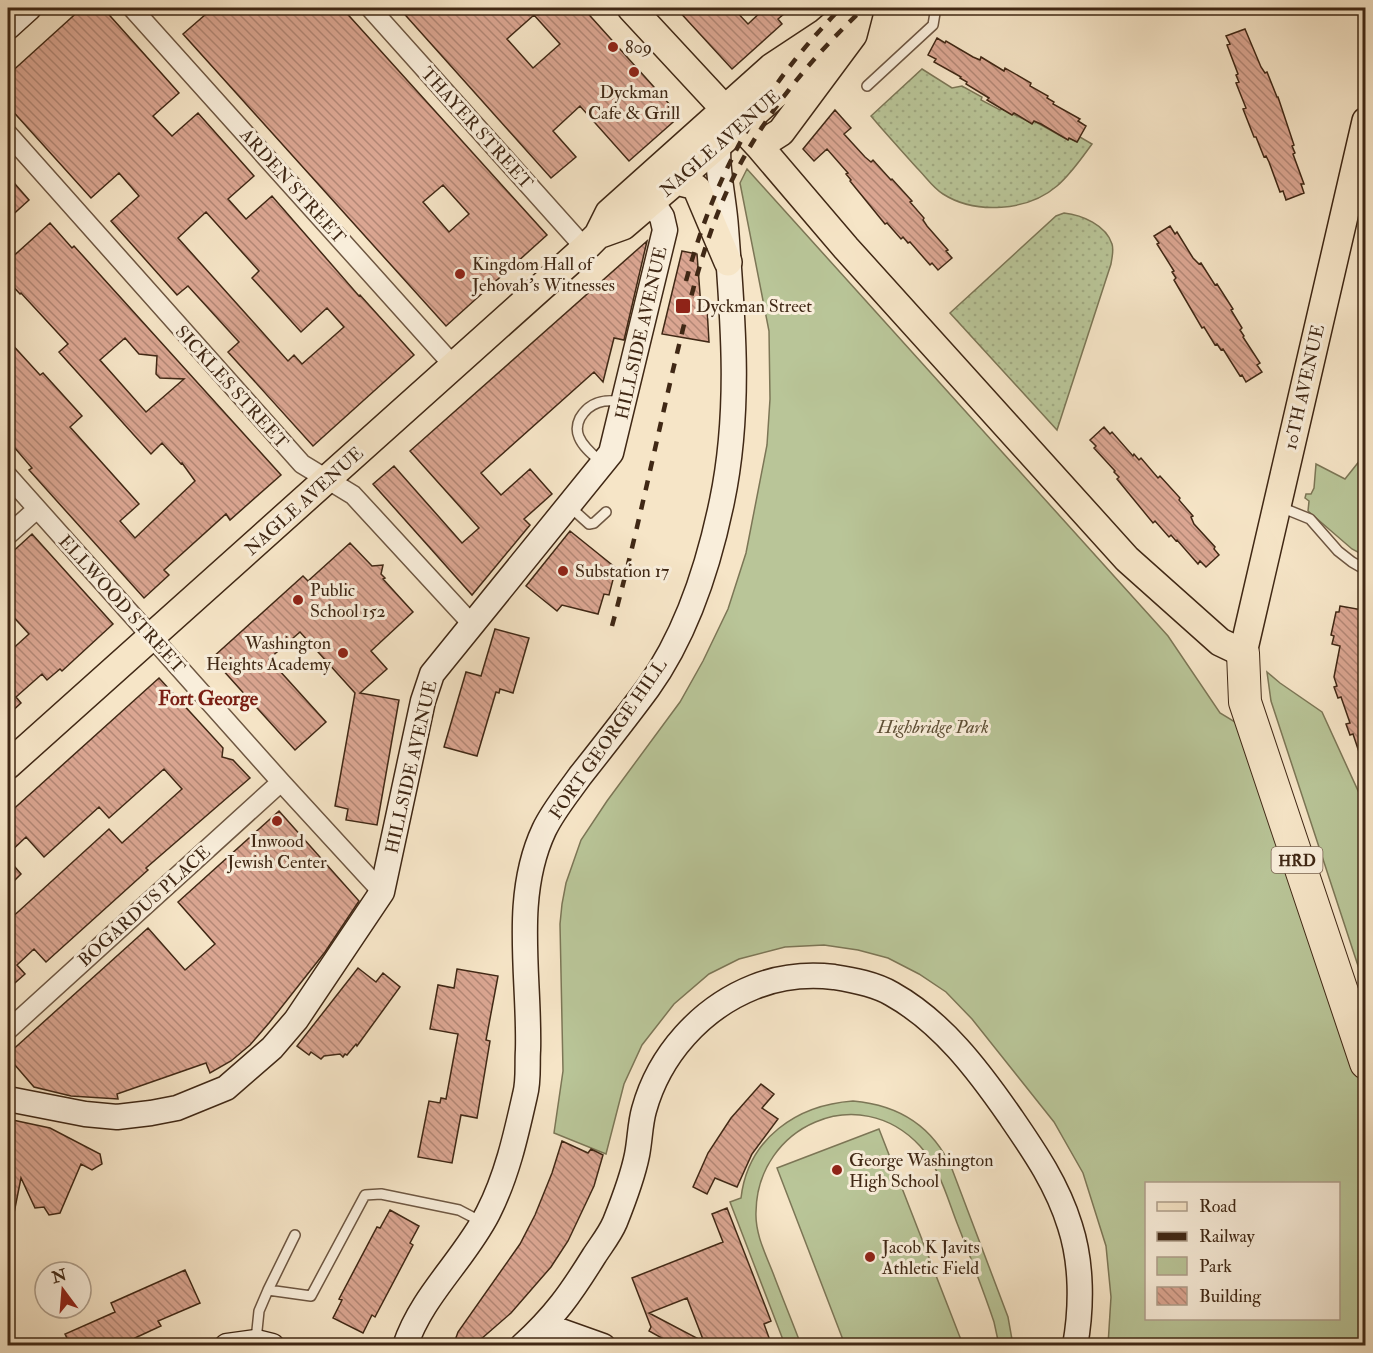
<svg xmlns="http://www.w3.org/2000/svg" width="1373" height="1353" viewBox="0 0 1373 1353" font-family="'IM FELL Double Pica',serif">
<defs>
<pattern id="grass-dots" width="8" height="8" patternUnits="userSpaceOnUse" patternTransform="scale(1.5)"><rect width="8" height="8" fill="#b9c598"/><path d="M2 2h.1M6 6h.1" fill="none" stroke="#a0a982" stroke-width="1.8" stroke-linecap="round"/></pattern>
<pattern id="building-back-hatch" width="6" height="6" patternUnits="userSpaceOnUse" patternTransform="scale(1.5)"><rect width="6" height="6" fill="#dba692"/><path d="M-1 5l2 2M0 0l6 6M5-1l2 2" fill="none" stroke="#b38776"/></pattern>
</defs>
<rect width="100%" height="100%" fill="#f6e5c7"/>
<filter id="stains"><feTurbulence type="fractalNoise" baseFrequency=".00333" numOctaves="4"/><feColorMatrix values="0 0 0 0 .2 0 0 0 0 .09 0 0 0 0 .02 0 0 0 .5 -.17"/></filter>
<radialGradient id="worn" r=".72"><stop offset=".6" stop-color="#630" stop-opacity="0"/><stop offset="1" stop-color="#630" stop-opacity=".3"/></radialGradient>
<path fill="url(#grass-dots)" stroke="#7c7656" stroke-width="1.5" d="M922 69 952 88 962 86 982 97 981 100 1000 110 1002 109 1032 123 1034 121 1068 140 1069 138 1077 142 1080 137 1092 144C1081 159 1071 174 1057 186 1028 211 976 215 943 194 933 188 926 177 917 168 902 151 886 134 871 116Z
M1064 213C1082 215 1106 225 1112 244 1114 250 1112 257 1111 264L1057 430 950 313 1056 216Z"/>
<path fill="#b9c598" stroke="#7c7656" stroke-width="1.5" fill-rule="evenodd" d="M747 169 1168 636 1220 713 1245 728 1365 1088V1345H1108L1111 1297 1106 1246 1083 1173 1054 1122 972 1019 946 992 919 974 888 958 858 950 824 945 785 947 739 959 709 974 674 1004 642 1045 624 1084 606 1154 554 1133 563 1071 560 924 562 904 566 883 581 840 607 801 680 702 703 661 728 609 746 553 767 445 770 399 769 331 740 183ZM1146 1184H1338V1318H1146Z
M1365 454V556L1352 549 1308 511 1309 501 1305 498 1306 494H1311L1314 488 1316 464 1345 479Z
M1267 672 1280 683 1322 712 1365 806V987L1271 701Z
M853 1101C899 1105 933 1126 952 1169L1008 1317 1013 1345H999L994 1322C983 1289 970 1256 957 1223 947 1197 939 1167 920 1146 859 1080 757 1126 756 1212 755 1233 765 1253 773 1273 782 1297 792 1321 801 1345H785L730 1202 741 1198C748 1138 797 1105 853 1101Z
M879 1129 963 1345H845L777 1168Z"/>
<path fill="url(#building-back-hatch)" stroke="#402815" stroke-width="1.5" fill-rule="evenodd" d="M82 8H103L179 93 153 116 172 136 198 113 254 176 228 199 246 219 272 196 359 296 360 295 414 355 313 446 228 352 239 342 188 286 177 295 111 221 139 196 119 173 91 198 8 106V75ZM206 212 259 271 252 278 301 332 327 308 344 327 302 364 294 355 288 361 178 238Z
M213 8H342L547 235 446 326 183 34ZM443 185 469 214 449 232 423 202Z
M399 8H583L680 116 629 161 580 106 553 131 576 157 551 178ZM534 15 560 44 533 68 507 39Z
M676 8H733L748 24 765 8H791L778 19 782 24 732 69Z
M1245 29 1261 67 1265 73 1267 72 1277 97H1278L1294 145 1292 146 1295 153 1293 154 1304 184H1301L1304 193 1286 200 1283 191 1280 192 1269 162 1266 156 1264 157 1256 137H1254L1243 109 1246 108 1236 83 1239 82 1236 75 1238 74 1227 45 1230 44 1226 36Z
M937 38 945 43 946 41 973 57 980 60 981 57 1004 71 1005 68 1031 83 1030 86 1048 96 1047 98 1054 102 1053 104 1080 119 1078 121 1086 126 1077 142 1069 138 1068 140 1041 124 1034 121 1032 124 1014 113 1012 115 987 100 989 98 966 84 967 82 960 78 961 77 934 62 936 59 928 55Z
M835 110 851 128 844 134 865 157 871 162 873 160 891 180 892 179 912 201 910 202 924 218 923 220 927 226 948 250 946 251 952 258 938 270 932 263 930 265 910 242 908 243 903 237 901 239 887 223 885 224 850 181 851 180 846 174 848 173 827 149 814 161 803 149Z
M8 176 29 200 8 219Z
M50 223 72 248 74 246 281 475 230 520 226 514 164 570 169 575 144 598 29 470 32 468 8 440V340L40 375 43 373 82 416 70 427 139 504 120 521 135 538 195 481 182 463 181 464 162 443 151 454 59 352 68 344 21 293 20 294 8 281V261ZM125 338 139 354 157 356 156 374 160 378 184 379 146 412 100 360Z
M1170 226 1175 234 1177 232 1193 258 1199 264 1201 263 1215 285 1217 284 1233 309 1231 310 1242 328 1240 330 1244 336 1243 337 1260 363 1257 365 1262 372 1246 382 1242 375 1240 376 1223 349 1221 350 1217 344 1215 345 1204 327 1202 328 1174 280 1176 278 1172 272 1174 271 1157 244 1159 243 1154 236Z
M647 241 624 340 614 338 603 382 594 372 481 473 501 495 530 469 552 494 524 519 530 525 472 595 373 484 394 466 462 543 479 528 410 451Z
M682 251 697 254 701 307 707 308 709 342 662 334Z
M1104 427 1110 434 1112 432 1133 456 1134 454 1139 460 1141 458 1158 478 1160 476 1180 498 1179 500 1193 516 1191 517 1194 524 1215 547 1214 549 1219 555 1206 567 1200 561 1198 564 1177 540 1176 541 1171 535 1169 537 1155 521 1153 523 1117 479 1119 477 1114 472 1115 471 1094 448 1096 446 1090 440Z
M570 531 616 568 609 595 604 594 598 614 562 605 557 611 526 586Z
M32 534 113 624 62 671 60 669 47 680 42 674 16 697 21 703 8 715V653L29 634 8 611V556Z
M350 543 372 566 383 565 381 574 385 578 383 579 413 612 371 651 387 669 360 693 399 700 377 825 346 820 348 809 335 806 355 693 300 632 269 659 326 722 295 750 212 658 303 576 308 581Z
M1340 606 1363 610 1362 617 1365 618V763L1363 764 1353 734 1350 735 1346 724 1350 723 1341 697 1338 698 1334 687 1337 686 1334 677 1340 646 1332 644 1334 636 1331 635 1336 612H1339Z
M495 629 529 638 513 693 500 689 499 693 496 692 477 756 444 747 466 672 481 676Z
M159 678 223 748 222 757 233 760 250 778 146 868 148 870 46 962 34 949 17 965 25 974 8 989V921L109 829 122 843 182 789 164 769 109 818 99 807 44 857 26 837 8 854V814Z
M279 811 359 901 325 952 269 1023 250 1045 231 1061 210 1073 206 1063 117 1094 118 1099 71 1096 34 1087 8 1057V1054L148 928 185 970 215 944 178 902Z
M8 859 21 874 8 887Z
M358 968 376 982 383 973 400 987 357 1046 356 1044 347 1055 345 1054 343 1057 340 1054 324 1056 321 1059 311 1052 309 1055 297 1046Z
M457 969 498 976 486 1040 490 1041 477 1118 461 1115 452 1163 418 1157 429 1101 440 1103 441 1098 446 1099 458 1034 430 1029 438 985 454 988Z
M761 1084 774 1094 762 1108 778 1119 752 1154 737 1187 715 1178 707 1194 693 1187 708 1153 731 1118Z
M8 1119 50 1128 100 1154 102 1164 92 1170 81 1164 60 1213 49 1215 44 1207 35 1208 21 1178 13 1218 8 1217Z
M562 1141 588 1153 591 1149 603 1155 594 1186 568 1241 551 1267 511 1313 473 1346H453L458 1332 520 1244 535 1215 552 1173Z
M727 1208 771 1321 764 1324 772 1346H676L649 1331 651 1327 632 1278 723 1242 712 1214ZM687 1298 704 1342 649 1313Z
M390 1210 419 1226 410 1243 413 1245 375 1317 372 1315 363 1333 333 1318 342 1300 339 1299 377 1227 380 1228Z
M185 1270 200 1303 158 1321 161 1326 135 1338 136 1341 127 1346H71L65 1334 115 1312 111 1303Z"/>
<g fill="none" stroke-linecap="round" stroke-linejoin="round">
<g stroke="#6e5742" stroke-width="12">
<path id="lane" d="M867 86 933 25 935 13 930 8
M601 462C593 455 583 447 579 437 576 430 577 424 580 418 590 401 605 399 622 402
M569 506 589 524 594 523 606 512
M1278 506 1310 519 1338 551 1352 562 1366 570
M295 1235 268 1290 311 1296 365 1195 381 1194 459 1210 482 1222
M256 1340 259 1311 268 1290"/>
</g>
<g stroke="#6e5742" stroke-width="21">
<path id="street" d="M132 8 453 365
M370 8 585 248
M8 134 302 464 353 495 471 623
M8 476 281 782 382 892
M8 535 37 509
M8 1030 281 782"/>
</g>
<g stroke="#402815" stroke-width="27">
<path id="secondary" d="M8 27 29 8
M8 1099 85 1114 117 1117 151 1113 177 1108 226 1088 272 1048 296 1020 382 892 423 701 432 674 611 453 665 230 662 217 652 202
M544 1325 603 1346
M227 1346 256 1342 272 1346
M405 1346C422 1295 464 1260 488 1213 507 1176 516 1135 525 1095 529 1081 527 1064 528 1050 530 977 512 898 544 830 553 811 568 793 580 776 603 747 626 718 648 688 686 635 709 564 722 501 741 410 733 319 726 228 724 196 714 162 720 130
M522 1346C555 1316 571 1293 594 1256 601 1245 610 1234 615 1222 623 1202 633 1175 637 1155 640 1140 640 1124 644 1110 659 1055 701 1008 754 987 779 977 808 974 834 977 853 980 875 984 892 994 942 1022 978 1070 1010 1116 1034 1151 1057 1184 1070 1226 1082 1263 1082 1307 1075 1346"/>
</g>
<g stroke="#402815" stroke-width="30">
<path id="primary" d="M631 8 759 146 846 248 1127 559 1220 642 1243 653 1366 121
M759 146 781 132 853 35 860 8
M676 181 692 185 697 189 728 262
M598 235 623 226 739 127 787 84 815 46
M8 765 585 248 598 235 609 213 772 67 825 32 853 8"/>
</g>
<g stroke="#402815" stroke-width="34">
<path id="highway" d="M1243 653 1245 702 1366 1063"/>
</g>
<use href="#lane" stroke="#f9eedb" stroke-width="9"/>
<use href="#street" stroke="#f9eedb" stroke-width="18"/>
<use href="#secondary" stroke="#f9eedb" stroke-width="24"/>
<use href="#primary" stroke="#f6e5c7" stroke-width="27"/>
<use href="#highway" stroke="#f6e5c7" stroke-width="32"/>
<path stroke="#402815" stroke-width="4.5" stroke-dasharray="10 10" stroke-linecap="butt" d="M686 281C715 173 763 87 841 8
M612 626C635 542 653 456 673 370 689 304 704 237 734 176 766 112 813 56 864 8"/>
</g>
<g fill="#8f2418" stroke="#f9eedb" stroke-width="2">
<circle cx="613" cy="47" r="6"/>
<circle cx="634" cy="72" r="6"/>
<circle cx="460" cy="274" r="6"/>
<rect x="675" y="298" width="16" height="16" rx="3"/>
<circle cx="563" cy="571" r="6"/>
<circle cx="298" cy="600" r="6"/>
<circle cx="343" cy="653" r="6"/>
<circle cx="277" cy="821" r="6"/>
<circle cx="837" cy="1170" r="6"/>
<circle cx="870" cy="1257" r="6"/>
</g>
<g text-anchor="middle" stroke-width="6" stroke-linejoin="round" paint-order="stroke">
<rect fill="#f9eedb" stroke="#786350" stroke-width="1.5" x="1271.5" y="847" width="51" height="26" rx="4.5"/>
<g font-size="16" font-weight="bold" fill="#402815">
<text x="1297" y="866">HRD</text>
</g>
<g font-size="18" fill="#402815" stroke="#f9eedb" text-anchor="start">
<text x="625" y="53">809</text>
<text x="634" y="98" text-anchor="middle">Dyckman<tspan x="634" dy="21">Cafe &amp; Grill</tspan></text>
<text x="472" y="270">Kingdom Hall of<tspan x="472" dy="21">Jehovah's Witnesses</tspan></text>
<text x="696" y="312">Dyckman Street</text>
<text x="575" y="577">Substation 17</text>
<text x="310" y="596">Public<tspan x="310" dy="21">School 152</tspan></text>
<text x="331" y="649" text-anchor="end">Washington<tspan x="331" dy="21">Heights Academy</tspan></text>
<text x="277" y="847" text-anchor="middle">Inwood<tspan x="277" dy="21">Jewish Center</tspan></text>
<text x="849" y="1166">George Washington<tspan x="849" dy="21">High School</tspan></text>
<text x="882" y="1253">Jacob K Javits<tspan x="882" dy="21">Athletic Field</tspan></text>
</g>
<g font-size="18" fill="#402815" stroke="#f9eedb">
<text transform="translate(477 128) rotate(48)" y="6">THAYER STREET</text>
<text transform="translate(720 143) rotate(-41)" y="6">NAGLE AVENUE</text>
<text transform="translate(293 186) rotate(48)" y="6">ARDEN STREET</text>
<text transform="translate(641 333) rotate(-77)" y="6">HILLSIDE AVENUE</text>
<text transform="translate(232 387) rotate(48)" y="6">SICKLES STREET</text>
<text transform="translate(1304 387) rotate(-77)" y="6">10TH AVENUE</text>
<text transform="translate(304 501) rotate(-42)" y="6">NAGLE AVENUE</text>
<text transform="translate(122 604) rotate(48)" y="6">ELLWOOD STREET</text>
<text transform="translate(608 739) rotate(-55)" y="6">FORT GEORGE HILL</text>
<text transform="translate(411 767) rotate(-77)" y="6">HILLSIDE AVENUE</text>
<text transform="translate(144 906) rotate(-42)" y="6">BOGARDUS PLACE</text>
</g>
<g font-size="18" font-style="italic" fill="#5e4f36" stroke="#f9eedb">
<text x="933" y="733">Highbridge Park</text>
</g>
<g font-size="20" font-weight="bold" fill="#7a1f14" stroke="#f9eedb">
<text x="208" y="705">Fort George</text>
</g>
</g>
<rect width="1373" height="1353" fill="none" stroke="#f6e5c7" stroke-width="30"/>
<rect x="9" y="9" width="1355" height="1335" fill="none" stroke="#402815" stroke-width="3"/>
<rect x="15" y="15" width="1343" height="1323" fill="none" stroke="#402815" stroke-width="1.5"/>
<rect x="1145" y="1182" width="195" height="138" fill="#f9eedb" stroke="#af9f8c" stroke-width="1.5"/>
<rect x="1157" y="1202" width="30" height="9" fill="#f6e5c7" stroke="#af9f8c" stroke-width="1.5"/>
<text x="1199" y="1212" font-size="18" fill="#402815">Road</text>
<rect x="1157" y="1232" width="30" height="9" fill="#402815" stroke="#af9f8c" stroke-width="1.5"/>
<text x="1199" y="1242" font-size="18" fill="#402815">Railway</text>
<rect x="1157" y="1257" width="30" height="18" fill="#b9c598" stroke="#af9f8c" stroke-width="1.5"/>
<text x="1199" y="1272" font-size="18" fill="#402815">Park</text>
<rect x="1157" y="1287" width="30" height="18" fill="url(#building-back-hatch)" stroke="#af9f8c" stroke-width="1.5"/>
<text x="1199" y="1302" font-size="18" fill="#402815">Building</text>
<g transform="translate(63 1290) rotate(344)"><circle r="28" fill="#f9eedb" stroke="#af9f8c" stroke-width="1.5"/>
<path d="M0-4.5L10 22L0 15L-10 22Z" fill="#8f2418"/>
<text y="-9" font-size="16" font-weight="bold" text-anchor="middle" fill="#402815">N</text>
</g>
<rect width="100%" height="100%" filter="url(#stains)"/>
<rect width="100%" height="100%" fill="url(#worn)"/>
</svg>
